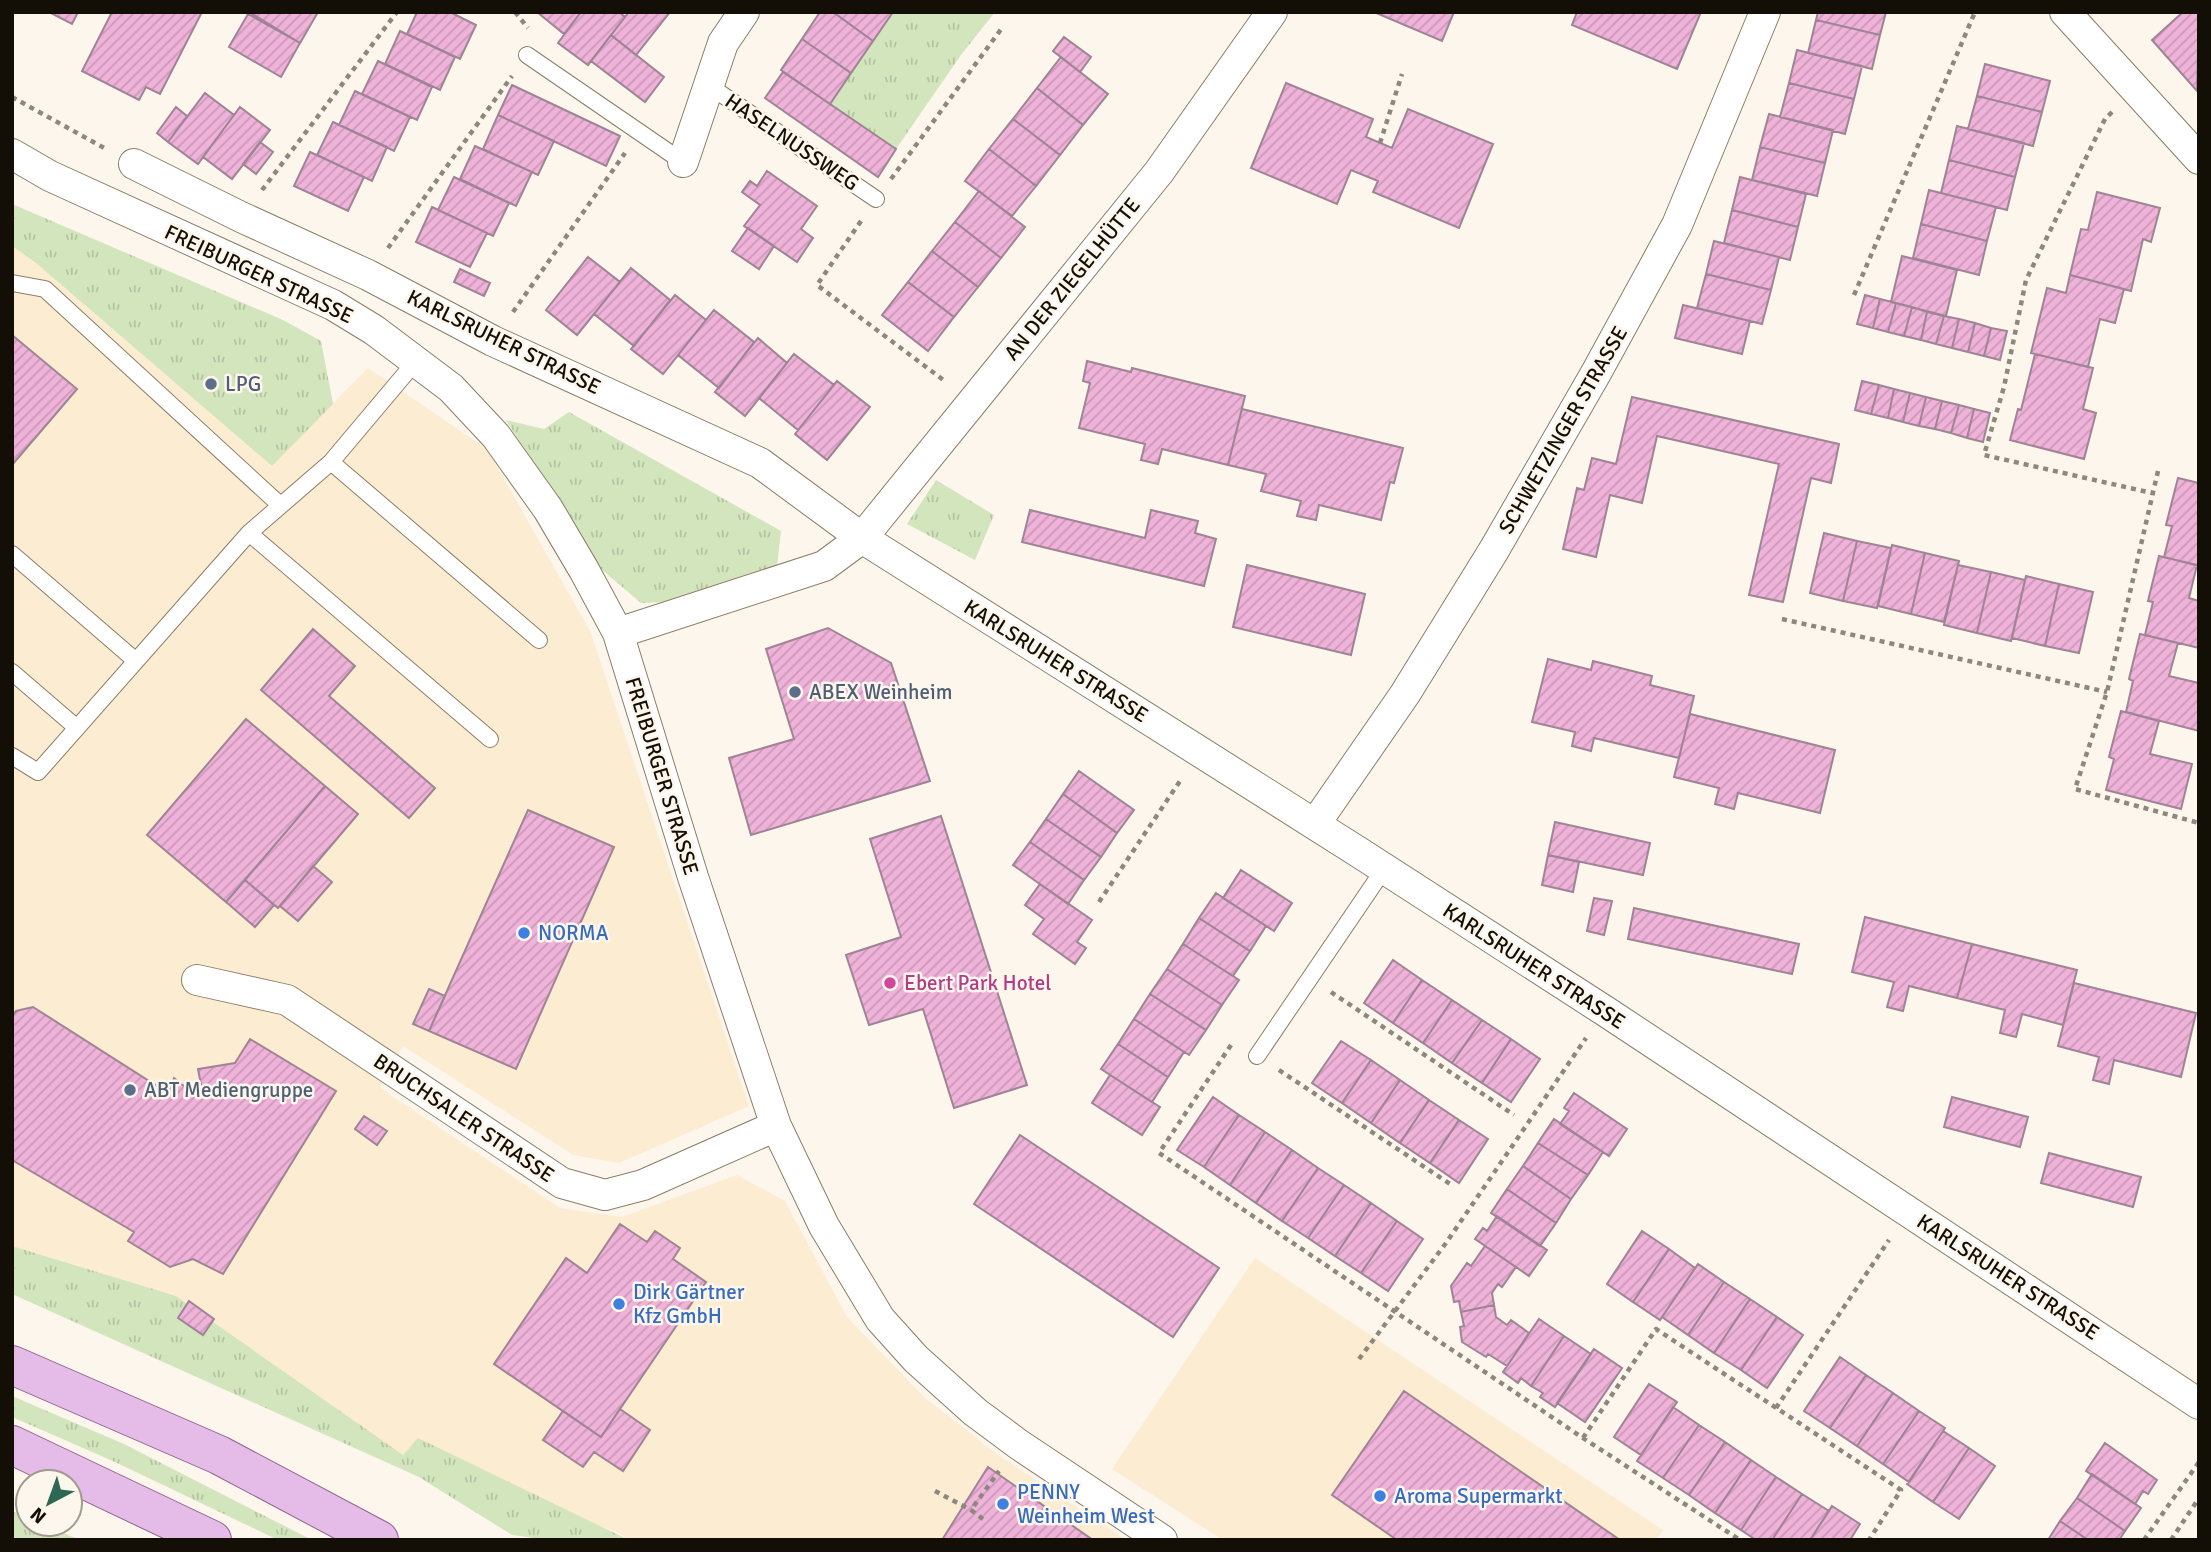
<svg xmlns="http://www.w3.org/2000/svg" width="2211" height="1552" viewBox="0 0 2211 1552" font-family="Signika,sans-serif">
<defs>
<pattern id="grass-tufts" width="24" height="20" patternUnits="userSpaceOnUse" patternTransform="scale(1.75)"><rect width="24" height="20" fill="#d3e5bd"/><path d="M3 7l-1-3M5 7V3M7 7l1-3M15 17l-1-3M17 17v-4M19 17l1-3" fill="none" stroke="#b4c3a1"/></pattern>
<pattern id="building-hatch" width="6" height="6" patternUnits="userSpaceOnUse" patternTransform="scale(1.75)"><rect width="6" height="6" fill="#efb2d9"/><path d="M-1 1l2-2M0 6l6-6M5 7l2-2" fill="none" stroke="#cc98b9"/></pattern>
</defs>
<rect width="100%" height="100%" fill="#fdf6ec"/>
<path fill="#fcecd2" d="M12 246 36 263 272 465 368 368 487 449 590 631 749 1106 619 1163 573 1155 403 1046 380 1088 560 1208 622 1217 737 1175 785 1201 847 1317 924 1397 998 1455 1126 1540H629L617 1532 403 1456 176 1296 12 1246Z
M1255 1258 1663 1530 1656 1540H1223L1112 1469Z"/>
<path fill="url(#grass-tufts)" d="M893 12H995L961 55 896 149 830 104Z
M12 204 283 320 321 341 333 404 272 466 36 263 12 246Z
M569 412 781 531 777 566 687 601 641 603 600 568 506 420 544 429Z
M936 480 994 515 975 560 907 524Z
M12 1246 176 1296 403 1455 418 1438 629 1540H549L512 1535 419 1477 12 1294Z
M12 1396 124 1444 312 1540H278L115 1462 12 1417Z
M12 1511 28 1518V1524H42L80 1540H12Z"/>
<path fill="url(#building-hatch)" stroke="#9e8494" stroke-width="2" d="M49 12H78L72 24Z
M112 12H202L160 94 146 87 139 100 82 71Z
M249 12H318L300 43Z
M417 12H450L476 25 460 59 407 34Z
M537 12H581L564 34Z
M581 12H619L625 17 588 65 558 43Z
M629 12H670L636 55 611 35Z
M820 12H833L873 41 851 73 802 39Z
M833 12H893L873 41Z
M1374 12H1454L1442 41Z
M1577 12H1701L1677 69 1572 25Z
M1818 12H1886L1880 35 1816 20Z
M2183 12H2199L2197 91 2152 40Z
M248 14 300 43 281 77 229 47Z
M1816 20 1880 35 1872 69 1808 53Z
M400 31 455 57 440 90 385 64Z
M611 35 664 77 645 102 591 61Z
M1064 37 1091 57 1080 72 1053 51Z
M802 39 851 73 830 104 781 70Z
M1797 50 1862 66 1854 99 1789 83Z
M1061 57 1108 94 1083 125 1037 88Z
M378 61 432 87 417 120 362 94Z
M1985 64 2050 81 2042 112 1977 96Z
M783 72 896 149 878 177 765 98Z
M1286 83 1373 119 1366 137 1392 148 1408 109 1493 144 1459 228 1373 192 1378 181 1351 170 1337 204 1251 168Z
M1789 83 1854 99 1845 134 1780 117Z
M512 85 620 136 606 166 498 115Z
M1037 88 1083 125 1060 155 1013 119Z
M355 91 410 117 394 151 339 125Z
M205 93 234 115 198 164 168 142Z
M1977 96 2042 112 2033 146 1968 129Z
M176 107 187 116 168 142 157 133Z
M240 107 270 130 232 179 203 157Z
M1769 114 1833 130 1825 163 1760 147Z
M498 115 554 141 538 175 483 149Z
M1013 119 1060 155 1036 186 989 149Z
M333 122 387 147 372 181 317 155Z
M1957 126 2024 143 2015 177 1949 160Z
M260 142 273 152 256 174 243 164Z
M475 146 532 172 516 206 460 179Z
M1760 147 1825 163 1817 196 1752 180Z
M989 149 1036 186 1012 216 965 181Z
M310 152 364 177 348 211 294 186Z
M1949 160 2015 177 2007 210 1941 193Z
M767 171 817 206 801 229 813 238 797 262 744 226 760 205 742 192 750 181 757 186Z
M454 177 509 203 493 236 438 210Z
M1740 177 1806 194 1798 227 1732 210Z
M1929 190 1996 207 1987 241 1921 224Z
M979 191 1025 227 1001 258 955 222Z
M2097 192 2160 208 2151 242 2143 239 2131 291 2070 275 2081 229 2088 230Z
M432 207 487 233 470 267 416 242Z
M1732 210 1798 227 1790 260 1724 243Z
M955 222 1001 258 978 287 932 251Z
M1921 224 1987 241 1979 275 1913 258Z
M748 228 774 246 759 269 732 251Z
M1714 241 1779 257 1771 290 1706 274Z
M932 251 978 287 954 317 908 282Z
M1902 256 1957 270 1946 316 1891 302Z
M588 257 620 282 577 335 546 310Z
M631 268 670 300 634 346 594 314Z
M460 269 490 283 484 296 454 282Z
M1706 274 1771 290 1762 324 1697 308Z
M2070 275 2124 289 2115 323 2100 319 2088 367 2031 353 2047 288 2066 293Z
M908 282 954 317 928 351 882 315Z
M675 295 706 320 663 374 631 349Z
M1865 295 1880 299 1873 328 1857 324Z
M1880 299 1896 303 1888 332 1873 328Z
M1896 303 1912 307 1904 336 1888 332Z
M1683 305 1750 321 1742 354 1675 338Z
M1912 307 1927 312 1921 340 1904 336Z
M714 310 754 342 719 388 678 355Z
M1927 312 1944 316 1936 344 1921 340Z
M1944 316 1959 319 1952 348 1936 344Z
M1959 319 1975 323 1968 352 1952 348Z
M1975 323 1991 328 1984 356 1968 352Z
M1991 328 2007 331 2000 360 1984 356Z
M12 335 77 389 12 465Z
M758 338 787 363 745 416 715 392Z
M794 354 834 385 798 430 759 398Z
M2035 354 2093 368 2083 409 2096 413 2084 459 2010 440 2018 409 2021 410Z
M1087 361 1131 372 1132 368 1245 396 1228 465 1162 449 1158 464 1141 460 1145 444 1079 428 1090 383 1083 381Z
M837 381 870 407 827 460 795 434Z
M1862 381 1879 385 1871 414 1855 410Z
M1879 385 1894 389 1888 418 1871 414Z
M1894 389 1910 393 1903 422 1888 418Z
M1910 393 1926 397 1919 426 1903 422Z
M1632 397 1839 444 1831 483 1811 478 1783 602 1749 595 1779 464 1657 436 1642 503 1610 495 1596 557 1563 549 1577 488 1584 490 1592 458 1616 464Z
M1926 397 1942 401 1935 429 1919 426Z
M1942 401 1959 405 1951 433 1935 429Z
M1959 405 1974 409 1967 438 1951 433Z
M1242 409 1403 448 1394 483 1390 482 1381 520 1319 505 1316 520 1297 516 1301 501 1261 491 1266 474 1228 465Z
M1974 409 1990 413 1983 442 1967 438Z
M2178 478 2199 483V566L2164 557 2172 526 2166 525Z
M1030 510 1145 538 1151 510 1198 521 1195 533 1216 539 1204 586 1022 542Z
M1824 533 1857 541 1843 601 1810 593Z
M1857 541 1891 548 1877 608 1843 601Z
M1892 545 1925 553 1911 614 1878 606Z
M1925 553 1959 561 1944 622 1911 614Z
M2159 556 2197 565 2189 598 2199 601V648L2145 635 2153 602 2148 601Z
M1247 565 1365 594 1351 655 1233 627Z
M1958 565 1991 572 1977 633 1944 625Z
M1991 572 2025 580 2011 641 1977 633Z
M2026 576 2059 584 2045 646 2012 638Z
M2059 584 2093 592 2079 653 2045 646Z
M828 628 891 663 930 781 751 835 729 758 794 739 766 649Z
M313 629 355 666 329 696 435 788 409 818 261 690Z
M2140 634 2178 643 2169 676 2199 683V731L2126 712 2133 681 2129 679Z
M1548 659 1591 670 1593 661 1652 676 1650 685 1694 696 1679 758 1594 738 1591 751 1572 746 1575 732 1532 722Z
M2121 711 2159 721 2150 754 2192 764 2181 809 2106 790 2114 759 2109 757Z
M1690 714 1835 750 1820 813 1738 793 1734 809 1715 804 1719 788 1674 777Z
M246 719 325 786 226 902 147 835Z
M1079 771 1134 810 1117 833 1063 794Z
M325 786 358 814 278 908 245 880Z
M1063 794 1117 833 1101 857 1046 819Z
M528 810 614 847 516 1069 429 1031Z
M941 816 1027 1085 954 1108 923 1009 869 1025 846 955 901 937 870 839Z
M1046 819 1101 857 1084 880 1030 842Z
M1555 822 1650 843 1643 875 1548 855Z
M1030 842 1084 880 1068 904 1013 865Z
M1548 855 1579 862 1573 892 1542 885Z
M313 866 332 882 298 921 280 906Z
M1241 870 1292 903 1274 931 1223 898Z
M245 880 274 905 255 927 226 902Z
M1040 884 1092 920 1077 942 1086 948 1075 964 1033 934 1044 919 1025 905Z
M1216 893 1266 926 1250 951 1199 918Z
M1594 898 1612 901 1604 935 1587 931Z
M1634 908 1799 944 1792 974 1628 939Z
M1865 917 1972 944 1957 998 1909 986 1903 1011 1887 1007 1894 982 1852 972Z
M1199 918 1250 951 1233 976 1183 944Z
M1183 944 1239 980 1222 1005 1167 969Z
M1972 944 2077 970 2063 1025 2022 1014 2016 1037 2000 1033 2005 1010 1957 998Z
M1393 960 1422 980 1393 1023 1364 1003Z
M1167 969 1222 1005 1206 1030 1150 994Z
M1422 980 1452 1000 1423 1043 1393 1023Z
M2074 983 2196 1013 2181 1077 2114 1060 2109 1084 2093 1080 2099 1057 2058 1046Z
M429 989 445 996 429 1031 413 1024Z
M1150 994 1206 1030 1189 1055 1134 1019Z
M1452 1000 1482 1020 1452 1063 1423 1043Z
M33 1007 168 1093 174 1078 189 1090H202L198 1069 235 1063 250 1039 336 1091 223 1274 193 1259 170 1267 128 1241 134 1232 12 1160V1017L16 1011Z
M1134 1019 1184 1052 1168 1077 1118 1044Z
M1482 1020 1511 1039 1482 1083 1452 1063Z
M1511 1039 1540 1059 1511 1102 1482 1083Z
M1341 1041 1371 1060 1342 1103 1312 1083Z
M1118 1044 1168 1077 1152 1102 1101 1069Z
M1371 1060 1400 1080 1371 1123 1342 1103Z
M1110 1075 1160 1107 1142 1135 1092 1103Z
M1400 1080 1429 1100 1400 1143 1371 1123Z
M1574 1093 1627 1129 1609 1156 1560 1124 1569 1111 1564 1108Z
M1213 1097 1239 1115 1204 1167 1177 1150Z
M1952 1097 2028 1117 2020 1147 1944 1127Z
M1429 1100 1459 1120 1430 1163 1400 1143Z
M1239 1115 1265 1132 1230 1185 1204 1167Z
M364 1116 387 1131 377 1145 355 1129Z
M1554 1119 1603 1152 1588 1175 1538 1143Z
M1459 1120 1488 1139 1459 1183 1430 1163Z
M1265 1132 1292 1150 1256 1203 1230 1185Z
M1020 1135 1219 1268 1173 1337 974 1204Z
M1538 1143 1588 1175 1571 1199 1523 1166Z
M1292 1150 1318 1168 1282 1221 1256 1203Z
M2049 1153 2141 1177 2133 1207 2041 1183Z
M1523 1166 1571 1199 1556 1223 1507 1189Z
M1318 1168 1344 1185 1308 1238 1282 1221Z
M1344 1185 1371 1203 1335 1256 1308 1238Z
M1507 1189 1556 1223 1540 1246 1491 1213Z
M1371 1203 1397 1221 1361 1273 1335 1256Z
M1497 1216 1547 1250 1529 1276 1475 1239 1483 1228 1487 1231Z
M1397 1221 1423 1239 1388 1291 1361 1273Z
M620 1224 647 1242 655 1231 680 1248 673 1259 706 1282 601 1437 494 1364 566 1258 587 1273Z
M1642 1231 1669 1249 1633 1302 1607 1284Z
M1485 1246 1516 1267 1502 1287 1498 1284 1492 1293 1494 1305 1461 1312 1459 1301 1454 1302 1451 1286 1467 1263 1471 1266Z
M1669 1249 1695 1268 1660 1320 1633 1302Z
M1698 1264 1724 1282 1688 1335 1662 1317Z
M1724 1282 1750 1299 1714 1353 1688 1335Z
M1750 1299 1777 1317 1741 1370 1714 1353Z
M189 1301 214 1319 203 1335 178 1318Z
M1494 1305 1496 1317 1507 1325 1511 1320 1529 1333 1507 1366 1488 1354 1486 1357 1462 1342 1460 1327 1464 1326 1461 1312Z
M1777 1317 1803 1335 1767 1388 1741 1370Z
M1539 1319 1564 1336 1531 1386 1521 1378 1518 1383 1503 1372Z
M1564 1336 1591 1354 1555 1407 1540 1397 1543 1393 1531 1386Z
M1594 1349 1622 1368 1585 1422 1557 1403Z
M1840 1357 1866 1375 1830 1428 1804 1411Z
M1866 1375 1893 1393 1857 1446 1830 1428Z
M1649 1384 1677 1402 1641 1455 1614 1437Z
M1404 1391 1620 1540H1397L1332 1495Z
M1893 1393 1919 1411 1883 1464 1857 1446Z
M1673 1407 1699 1425 1663 1478 1637 1461Z
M620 1409 650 1430 623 1471 594 1452 583 1467 543 1440 563 1411 601 1437Z
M1919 1411 1945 1428 1909 1482 1883 1464Z
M1699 1425 1725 1442 1689 1495 1663 1478Z
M1943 1431 1969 1448 1933 1502 1907 1484Z
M1725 1442 1751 1460 1715 1513 1689 1495Z
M2105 1443 2157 1480 2148 1494 2143 1491 2135 1504 2086 1471Z
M1969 1448 1995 1466 1959 1519 1933 1502Z
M1751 1460 1776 1477 1741 1530 1715 1513Z
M988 1467 1093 1540H942Z
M2092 1474 2141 1508 2125 1531 2077 1498Z
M1776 1477 1802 1494 1772 1540H1756L1741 1530Z
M1802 1494 1829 1511 1810 1540H1772Z
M2077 1498 2125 1531 2119 1540H2088L2060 1521Z
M1832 1506 1860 1524 1850 1540H1810Z
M2060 1521 2088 1540H2048Z"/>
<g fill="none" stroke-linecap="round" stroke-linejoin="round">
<g stroke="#8c7e67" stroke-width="18">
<path id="lane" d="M527 55 683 162
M708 85 876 199
M12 283 45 289 280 505
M331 462 539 640
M249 533 490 739
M12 554 136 661
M12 672 77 728
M12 756 38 772 249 533 331 462 416 361
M1257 1056 1384 869"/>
</g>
<g stroke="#8c7e67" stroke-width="32">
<path id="street" d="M2065 12 2199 159
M12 154 50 176 333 305 374 330 451 388 496 436 548 509 584 570 618 633 693 877 776 1126 824 1226 880 1319 916 1359 975 1412 1018 1444 1162 1540
M683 162 723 43 744 12
M134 164 241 217 368 275 493 341 760 463 862 538 1360 853 1605 1011 2199 1404
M618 633 824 566 862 538 1159 172 1272 12
M1315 824 1405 694 1494 550 1596 373 1677 225 1765 12
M197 980 287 1000 562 1183 605 1195 643 1185 776 1126"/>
</g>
<g stroke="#91628e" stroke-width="40">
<path id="primary" d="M12 1365 219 1455 379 1540
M12 1445 212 1540"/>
</g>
<path stroke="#8d877d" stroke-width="4.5" stroke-dasharray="5 5" stroke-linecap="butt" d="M515 12 528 28
M12 97 106 149
M2112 112 2105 119 2026 280 2004 387 1984 455 2152 493
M1380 143 1402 74
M891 179 1002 28
M262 190 397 12
M861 221 817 285 946 382
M388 248 512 76
M1854 295 1975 12
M513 312 625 153
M2158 471 2107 692 2075 789 2199 823
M1782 619 2107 692
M1099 902 1182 778
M1331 992 1514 1115
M1231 1045 1159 1153 1583 1438 1740 1540
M1279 1070 1450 1184
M1359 1359 1446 1243 1586 1038
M1776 1408 1889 1240
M1583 1438 1656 1329 1901 1490 1869 1540
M935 1491 971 1510
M983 1519 971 1510 999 1471
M2144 1540 2199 1462
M2171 1540 2199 1498"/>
<use href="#lane" stroke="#fff" stroke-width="16"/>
<use href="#street" stroke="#fff" stroke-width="30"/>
<use href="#primary" stroke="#e5bce7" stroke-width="38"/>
</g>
<g fill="#5c6f8a" stroke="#fdf6ec" stroke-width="2.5">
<circle cx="211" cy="384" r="7"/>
<circle cx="795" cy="692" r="7"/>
<circle cx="130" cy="1090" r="7"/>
</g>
<g fill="#3f7fe0" stroke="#fdf6ec" stroke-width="2.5">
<circle cx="524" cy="933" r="7"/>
<circle cx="619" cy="1304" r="7"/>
<circle cx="1380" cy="1496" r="7"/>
<circle cx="1003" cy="1504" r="7"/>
</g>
<circle fill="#d1479c" stroke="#fdf6ec" stroke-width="2.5" cx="890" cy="983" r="7"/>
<g text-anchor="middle" stroke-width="5" stroke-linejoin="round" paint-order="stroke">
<g font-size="21" fill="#140f06" stroke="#fdf6ec">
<text transform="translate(792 142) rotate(34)" y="7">HASELNUSSWEG</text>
<text transform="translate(259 274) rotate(25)" y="7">FREIBURGER STRASSE</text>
<text transform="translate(1072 279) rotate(-51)" y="7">AN DER ZIEGELHÜTTE</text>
<text transform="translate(504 342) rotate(26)" y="7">KARLSRUHER STRASSE</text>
<text transform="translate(1563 430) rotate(-60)" y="7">SCHWETZINGER STRASSE</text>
<text transform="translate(1056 661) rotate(32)" y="7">KARLSRUHER STRASSE</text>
<text transform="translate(662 776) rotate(73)" y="7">FREIBURGER STRASSE</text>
<text transform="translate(1534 966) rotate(33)" y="7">KARLSRUHER STRASSE</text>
<text transform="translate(464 1118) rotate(34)" y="7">BRUCHSALER STRASSE</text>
<text transform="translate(2008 1277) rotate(33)" y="7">KARLSRUHER STRASSE</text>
</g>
<g font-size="21" fill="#4e5e75" stroke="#fdf6ec" text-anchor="start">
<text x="225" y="391">LPG</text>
<text x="809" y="699">ABEX Weinheim</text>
<text x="144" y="1097">ABT Mediengruppe</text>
</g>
<g font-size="21" fill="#366cbe" stroke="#fdf6ec" text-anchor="start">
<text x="538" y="940">NORMA</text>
<text x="633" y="1299">Dirk Gärtner<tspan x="633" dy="24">Kfz GmbH</tspan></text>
<text x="1017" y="1499">PENNY<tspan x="1017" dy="24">Weinheim West</tspan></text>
<text x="1394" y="1503">Aroma Supermarkt</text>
</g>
<g font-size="21" fill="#b23c85" stroke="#fdf6ec" text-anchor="start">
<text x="904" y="990">Ebert Park Hotel</text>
</g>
</g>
<rect width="2211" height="1552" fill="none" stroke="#140f06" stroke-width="28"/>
<g transform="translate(49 1503) rotate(221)"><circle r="33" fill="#fdf6ec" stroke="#a09a90" stroke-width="2"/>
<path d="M0-5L12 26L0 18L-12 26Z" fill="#2c6853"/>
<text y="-10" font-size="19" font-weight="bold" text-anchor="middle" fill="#140f06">N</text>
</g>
</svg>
